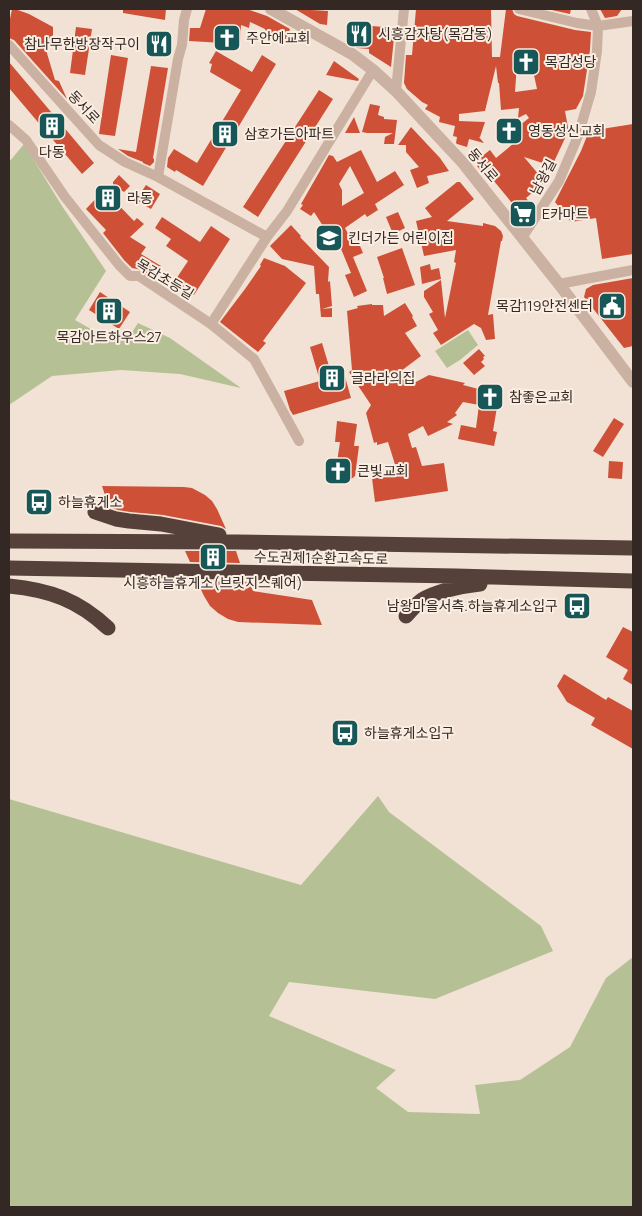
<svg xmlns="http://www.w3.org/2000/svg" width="642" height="1216" viewBox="0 0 642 1216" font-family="Manrope,'Noto Sans KR',sans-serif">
<rect width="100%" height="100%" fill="#f2e2d5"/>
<path fill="#b5c195" d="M24 144 62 206 106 271 75 320 112 341 129 337 138 323 170 338 241 388 180 374 121 370 52 376 9 405V162Z
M468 330 478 345 460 360 447 368 435 351Z
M378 796 389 812 541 926 553 951 435 999 289 982 269 1016 396 1070 376 1088 408 1112 480 1114 475 1085 520 1080 570 1047 606 978 633 957V1207H9V799L301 885Z"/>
<path fill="#ce5137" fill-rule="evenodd" d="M12 9H15L29 14 53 27V35L42 46 46 50 55 80 59 81 67 99 14 40 9 38V24Z
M123 9H166L165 20 123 13Z
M206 9H247L267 16 290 29 286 39 270 33 265 30V29L250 22 249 28 241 25 240 44 189 41 190 28H200Z
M295 9 328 11 327 25 320 24Z
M416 9H491L492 57H500L506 9H512L514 14 517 16 575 30 591 32 590 50 583 96 576 109 565 111 569 133 567 134 552 166 524 157 545 182 526 198 532 205 521 214 489 175 486 177 477 166 482 161 481 157 490 150 496 158 519 139 504 138 529 118 526 114 518 118 519 108 501 110 499 83H498L496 66 485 111 459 114V121L485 122 480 137H479L484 143 469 139 467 147 457 144 456 143 457 137 453 136 455 126 439 122 440 117 425 109 428 105 422 102 407 89 404 83 406 55H412ZM517 64 532 66 537 89 515 92Z
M547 9H571L570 14Z
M600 9H622L617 16 605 18Z
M352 25 372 28V26L395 28 391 67 369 53V49L357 48 355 46V44L349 43Z
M76 27 92 29 85 75 70 73Z
M169 33 172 42 167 53 150 50 149 47 146 46 147 39 156 41 157 36Z
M216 51 252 72 262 55 276 64 203 186 176 170 175 172 167 167 168 158 174 149 197 163 241 90 210 72 212 64 209 63Z
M111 55 128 58 115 136 99 134Z
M334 61 359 79 358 81 326 75Z
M9 62 94 163 82 174 9 88Z
M151 66 168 68 153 158 154 159V162L150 166 143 163V162L128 156 118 149 136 152Z
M319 90 333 99 258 217 243 207Z
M370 104 380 106 378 115 384 117V119L397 120 394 144H384L385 137 393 133H367L362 132Z
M354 117 360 133H345Z
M633 124V254L602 259 596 218 571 222 555 202 581 151 589 131Z
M411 127 440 158 449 171 427 176 429 183 417 188 410 170 419 167 406 152V145H398Z
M361 150 377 182 395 171 404 185 375 204 378 210 367 217 365 214 345 228 353 243 358 241 363 253 353 257 367 291 354 297 345 275 351 273 339 244 333 247 328 235H329L324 225 323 226 314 212 311 216 300 209 303 205 301 204 329 155 333 156 337 162ZM350 166 364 193 342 206V190L339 184Z
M119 175 130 186 124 192 113 185V182Z
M457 182H460L474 199 447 221 483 226V223L495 226 501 231 503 236 502 241H501L488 315 493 314 495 339 486 340 481 328 474 324 441 345 433 333 438 330 429 314 433 312 424 297V291L441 280 445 318 456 263 454 262 456 250 424 256 416 221 432 217 425 208Z
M146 185 160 194 151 209 136 200Z
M104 190 134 221 137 218 144 224 130 237 146 247 141 254 161 266 154 278 142 270 132 268 124 260 103 233 106 230 86 209Z
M398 212 405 228 393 234 386 217Z
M162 217 200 242 211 226 230 239 194 295 174 282 188 261 166 246 171 239 155 228Z
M291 225 301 236 300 237 329 267 328 282 330 281 332 306 322 309 332 308V317H321L319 294H316L314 266 282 259 270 246Z
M402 248 415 285 387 294 383 278H384L377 257Z
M264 258 285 266 306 283 263 341 266 343 258 352 220 322 245 289 261 266 260 265Z
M430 264 431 270 439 268 441 279 422 284 420 267Z
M633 278V346L624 348 584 297 586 289 593 285Z
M100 292 130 312 119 329 89 310Z
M405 303 413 316 412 317 417 326 405 333 421 356 401 371 412 384 429 375 465 383 463 385 498 394 501 402 499 407H497L493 431 497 432 494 446 458 439 461 425 476 428 479 405 463 402 455 413 457 415 447 422 453 424 428 436 423 426 408 434 412 448 416 447 422 466 444 463 448 491 375 502 372 478 398 474 388 442 377 445V442L374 443 366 413 371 405 349 372 352 370 347 311 358 308 357 306 372 304V305H383L384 316Z
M322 343 332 376 344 373 351 398 293 415 290 410 284 391 320 381 310 347Z
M479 349 485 356 483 357 484 359 481 362 485 366 474 375 463 363Z
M614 418 624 424 603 457 593 451Z
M337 421 357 424 354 446H359L355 476 349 481 333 480 329 475 331 462H337L340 442H335Z
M609 461 623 462 622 479 608 478Z
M102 486 184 487 192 488 205 495 212 501 217 509 226 529 221 526 163 515 130 512 118 510 109 507Z
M185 551H236L240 563 190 562Z
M197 581 249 582 253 591 312 600 322 625 238 622 228 619 218 613 210 606 204 596Z
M623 627 633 632V685L623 679 628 670 606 657Z
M564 674 606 700 608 697 633 711V749L591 725 595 718 567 702 557 686Z"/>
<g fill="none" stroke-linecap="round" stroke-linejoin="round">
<path stroke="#cab1a1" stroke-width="10" d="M519 9 577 23 598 26 633 21
M9 45 99 145 125 162 158 177 267 237
M396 91 404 9
M9 125 26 140 65 197 119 265 130 276H139L211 324 267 237 287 211 373 70
M158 177 178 59 182 45 184 20 187 9
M522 238 559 181 578 136 591 92 597 51 598 26 591 9
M559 284 633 270
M211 324 254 359 299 441"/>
<path stroke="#cab1a1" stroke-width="12" d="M271 9 352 54 373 70 396 91 463 163 559 284 633 382"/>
<path stroke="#55413a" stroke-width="15" d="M95 512 116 519 129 521 161 524 219 535
M9 541 236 542 633 548
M9 568 456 576 633 581
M9 586C50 590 78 600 108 628
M406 616C411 611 416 604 422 600 437 591 463 586 480 584"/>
</g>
<defs>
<g id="restaurant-square" transform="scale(1.4375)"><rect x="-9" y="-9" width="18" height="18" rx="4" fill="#185757" stroke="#faede1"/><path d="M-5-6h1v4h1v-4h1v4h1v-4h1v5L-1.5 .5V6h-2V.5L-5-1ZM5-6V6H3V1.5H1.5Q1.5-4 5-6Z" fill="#fff"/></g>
<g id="church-square" transform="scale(1.4375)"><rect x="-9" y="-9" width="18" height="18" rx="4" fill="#185757" stroke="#faede1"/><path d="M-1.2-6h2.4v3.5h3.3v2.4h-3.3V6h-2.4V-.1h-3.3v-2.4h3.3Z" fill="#fff"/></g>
<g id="building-square" transform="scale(1.4375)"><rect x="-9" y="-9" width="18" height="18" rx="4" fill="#185757" stroke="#faede1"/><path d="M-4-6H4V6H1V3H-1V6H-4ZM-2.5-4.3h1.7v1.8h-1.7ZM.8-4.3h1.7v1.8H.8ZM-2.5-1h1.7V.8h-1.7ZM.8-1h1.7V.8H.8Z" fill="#fff"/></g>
<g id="supermarket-square" transform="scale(1.4375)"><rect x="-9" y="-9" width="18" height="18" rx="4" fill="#185757" stroke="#faede1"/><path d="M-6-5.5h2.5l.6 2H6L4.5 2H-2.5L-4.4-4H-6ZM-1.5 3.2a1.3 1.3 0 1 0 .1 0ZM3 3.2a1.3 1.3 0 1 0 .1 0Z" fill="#fff"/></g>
<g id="school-square" transform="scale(1.4375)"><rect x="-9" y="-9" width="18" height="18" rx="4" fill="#185757" stroke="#faede1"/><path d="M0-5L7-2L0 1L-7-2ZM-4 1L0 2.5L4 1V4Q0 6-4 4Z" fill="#fff"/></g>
<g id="civic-square" transform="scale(1.4375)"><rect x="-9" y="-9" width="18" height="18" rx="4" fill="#185757" stroke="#faede1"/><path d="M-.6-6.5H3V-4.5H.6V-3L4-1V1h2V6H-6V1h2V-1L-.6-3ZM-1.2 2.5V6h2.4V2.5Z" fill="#fff"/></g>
<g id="bus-square" transform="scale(1.4375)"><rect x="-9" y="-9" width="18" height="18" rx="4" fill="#185757" stroke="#faede1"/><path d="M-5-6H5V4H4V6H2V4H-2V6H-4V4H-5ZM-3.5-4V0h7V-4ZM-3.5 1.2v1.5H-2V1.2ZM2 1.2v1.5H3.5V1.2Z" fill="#fff"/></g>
</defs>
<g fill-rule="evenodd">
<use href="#restaurant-square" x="359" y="34"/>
<use href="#church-square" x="227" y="38"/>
<use href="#restaurant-square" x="159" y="44"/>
<use href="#church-square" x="526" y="62"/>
<use href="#building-square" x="52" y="126"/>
<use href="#church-square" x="509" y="131"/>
<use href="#building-square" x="225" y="134"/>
<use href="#building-square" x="108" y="198"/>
<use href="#supermarket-square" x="523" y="214"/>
<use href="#school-square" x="329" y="238"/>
<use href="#civic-square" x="612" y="306"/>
<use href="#building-square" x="109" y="311"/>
<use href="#building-square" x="332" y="378"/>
<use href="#church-square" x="490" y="397"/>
<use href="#church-square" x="338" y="471"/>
<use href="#bus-square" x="39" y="502"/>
<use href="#building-square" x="213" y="557"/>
<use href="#bus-square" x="577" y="606"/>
<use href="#bus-square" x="345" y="733"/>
</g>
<g text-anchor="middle" stroke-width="4" stroke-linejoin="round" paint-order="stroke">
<g font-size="14" fill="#342824" stroke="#faede1" text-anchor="start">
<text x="378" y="39">시흥감자탕(목감동)</text>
<text x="246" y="43">주안에교회</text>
<text x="140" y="49" text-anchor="end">참나무한방장작구이</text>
<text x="545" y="67">목감성당</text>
<text x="528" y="136">영동성신교회</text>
<text x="244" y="139">삼호가든아파트</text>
<text x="52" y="157" text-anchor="middle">다동</text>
<text x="127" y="203">라동</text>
<text x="542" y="219">E카마트</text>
<text x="348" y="243">킨더가든 어린이집</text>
<text x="593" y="311" text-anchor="end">목감119안전센터</text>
<text x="109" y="342" text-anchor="middle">목감아트하우스27</text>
<text x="351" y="383">글라라의집</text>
<text x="509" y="402">참좋은교회</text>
<text x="357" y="476">큰빛교회</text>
<text x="58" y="507">하늘휴게소</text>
<text x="213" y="588" text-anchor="middle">시흥하늘휴게소(브릿지스퀘어)</text>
<text x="558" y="611" text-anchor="end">남왕마을서측.하늘휴게소입구</text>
<text x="364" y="738">하늘휴게소입구</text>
</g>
<g font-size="14" fill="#342824" stroke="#faede1">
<text transform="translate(84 107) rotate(47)" y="5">동서로</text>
<text transform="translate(483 165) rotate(50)" y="5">동서로</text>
<text transform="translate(543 177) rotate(-62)" y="5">남왕길</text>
<text transform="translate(165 279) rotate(31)" y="5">목감초등길</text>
<text transform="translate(321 558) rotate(1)" y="5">수도권제1순환고속도로</text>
</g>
</g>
<rect width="642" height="1216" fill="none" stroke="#342824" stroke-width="20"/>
</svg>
